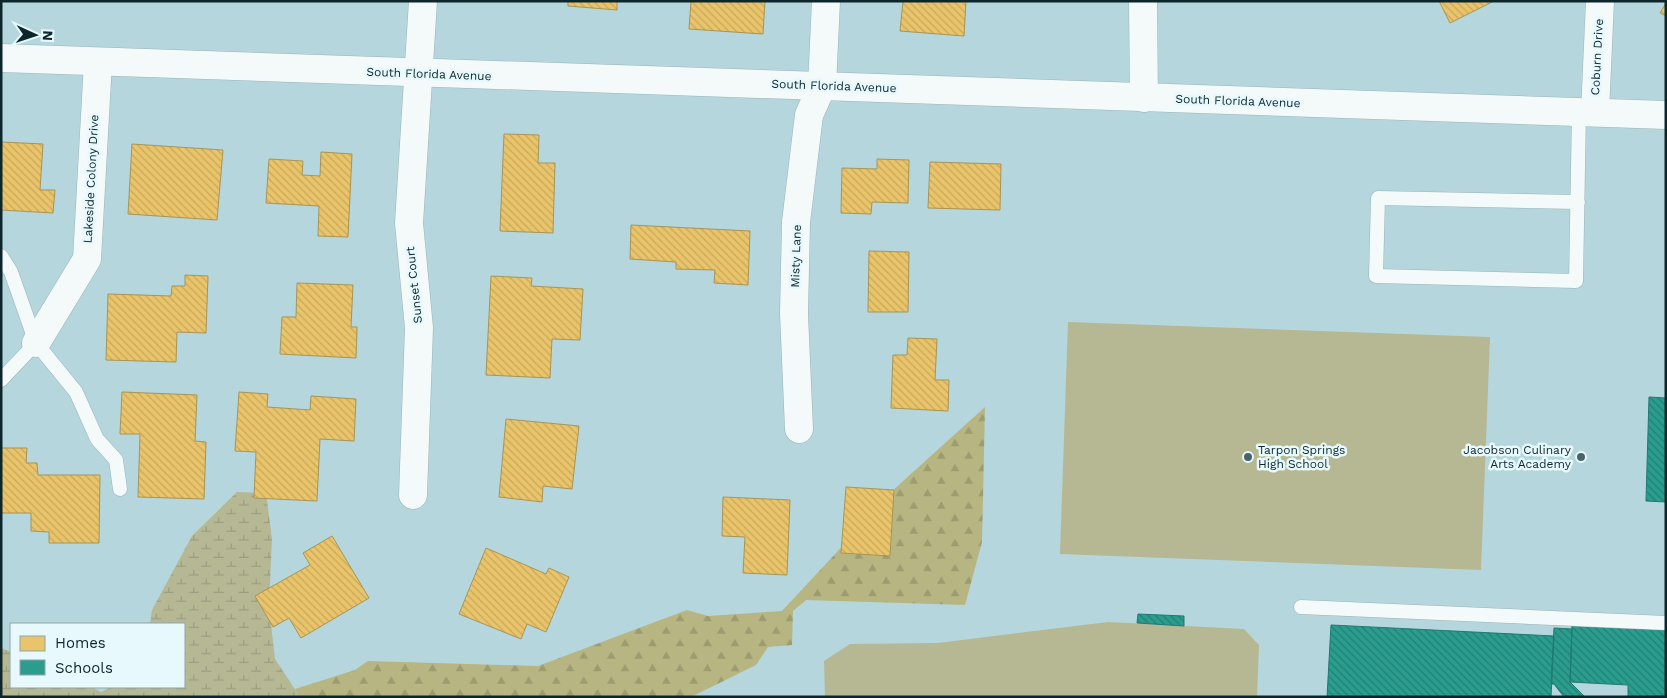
<svg xmlns="http://www.w3.org/2000/svg" width="1667" height="698" viewBox="0 0 1667 698" font-family="'Work Sans',sans-serif">
<defs>
<pattern id="forest-firs" width="22" height="20" patternUnits="userSpaceOnUse" patternTransform="scale(1.25)"><rect width="22" height="20" fill="#b7b682"/><path d="M5 1l3.5 6h-7zM16 11l3.5 6h-7z" fill="#9c9c70"/></pattern>
<pattern id="wetland-marsh" width="20" height="14" patternUnits="userSpaceOnUse" patternTransform="scale(1.25)"><rect width="20" height="14" fill="#b6b894"/><path d="M1 5h8M5 5V1M11 12h8M15 12V8" fill="none" stroke="#9b9e80"/></pattern>
<pattern id="homes-back-hatch" width="6" height="6" patternUnits="userSpaceOnUse" patternTransform="scale(1.25)"><rect width="6" height="6" fill="#e9c46a"/><path d="M-1 5l2 2M0 0l6 6M5-1l2 2" fill="none" stroke="#c7a85c"/></pattern>
<pattern id="schools-back-hatch" width="6" height="6" patternUnits="userSpaceOnUse" patternTransform="scale(1.25)"><rect width="6" height="6" fill="#2a9d8f"/><path d="M-1 5l2 2M0 0l6 6M5-1l2 2" fill="none" stroke="#228075"/></pattern>
</defs>
<rect width="100%" height="100%" fill="#b4d6dc"/>
<path fill="url(#forest-firs)" d="M985 407 982 542 965 605 806 600 793 611 792 645 768 647 756 665 691 697H300L295 689 355 670 368 661 538 666 687 610 708 616 782 611 850 538 881 501Z"/>
<path fill="url(#wetland-marsh)" d="M237 492 266 493 272 539 269 607 275 659 300 697H1V648L11 652V687H92L101 692 111 687H184V624H150L152 610 192 536Z"/>
<path fill="#b6b894" d="M1068 322 1490 337 1481 570 1060 554Z
M1108 622 1244 629 1259 645 1257 697H825L824 661 850 644 938 643Z"/>
<path fill="url(#homes-back-hatch)" stroke="#a79557" d="M568 1H617V10L568 6Z
M691 1H765L763 34 689 29Z
M903 1H966L964 36 900 31Z
M1439 1H1494L1450 23Z
M1666 3V16L1660 13Z
M504 134 539 135 538 163H555L553 233 500 231Z
M1 142 43 144 40 190H55L53 213 1 210Z
M132 144 223 150 217 220 128 214Z
M321 152 352 154 348 237 318 236 319 206 266 203 269 159 303 161 302 175 320 176Z
M877 159 909 160 908 203 872 202 871 214 841 213 842 168 877 169Z
M930 162 1001 164 1000 210 928 208Z
M631 225 750 231 748 285 714 283 715 270 676 269V262L630 259Z
M869 251 909 252 908 312H868Z
M185 275 208 276 206 333 177 332 176 362 106 360 108 294 171 296 172 286H185Z
M491 276 532 278 531 286 583 289 580 340 552 339 550 378 486 375Z
M297 283 353 285 351 327H357L356 358 280 354 282 317H296Z
M908 338 937 339 935 380H949L948 411 891 408 893 355H907Z
M122 392 197 395 195 441 206 442 204 499 138 497 140 434H120Z
M239 392 268 394 267 407 310 410 311 396 356 399 354 441 320 439 317 501 254 498 256 452 235 451Z
M506 419 579 426 572 489 543 486 542 502 499 497Z
M1 448H27L26 463H37L38 475H100L99 543H49V532L31 531V513H1Z
M846 487 894 490 890 556 841 553Z
M723 497 790 500 787 575 743 573 745 537 722 536Z
M332 536 369 598 301 638 289 618 273 627 255 596 310 565 303 553Z
M486 548 546 574 549 568 569 577 546 632 527 624 521 639 459 614Z"/>
<path fill="url(#schools-back-hatch)" stroke="#217971" d="M1649 397 1666 398V502L1646 501Z
M1138 614 1184 616V626L1137 623Z
M1331 625 1554 636 1551 697H1327Z
M1572 625 1666 630V696L1628 697V685L1570 682Z
M1554 628 1572 629 1570 682 1585 697H1564L1554 684H1551Z"/>
<g fill="none" stroke-linecap="round" stroke-linejoin="round">
<g stroke="#99b4ba" stroke-width="15">
<path id="service" d="M1578 202 1378 198 1376 276 1576 281 1579 112
M1 256 11 272 36 343 76 392 97 439 116 460 120 489
M1 380 36 343
M1301 607 1666 623"/>
</g>
<g stroke="#99b4ba" stroke-width="29">
<path id="minor" d="M1143 1 1144 98
M1595 112 1600 1
M36 343 87 259 98 62
M799 429 794 314 796 222 809 115 822 86 826 1
M413 495 419 328 409 223 423 1"/>
</g>
<g stroke="#99b4ba" stroke-width="29">
<path id="tertiary" d="M1 58 1666 115"/>
</g>
<use href="#service" stroke="#f4f9fa" stroke-width="14"/>
<use href="#minor" stroke="#f4f9fa" stroke-width="28"/>
<use href="#tertiary" stroke="#f4f9fa" stroke-width="28"/>
</g>
<g fill="#47646a" stroke="#e7f9fd" stroke-width="2">
<circle cx="1248" cy="457" r="5"/>
<circle cx="1581" cy="457" r="5"/>
</g>
<g text-anchor="middle" stroke-width="5" stroke-linejoin="round" paint-order="stroke">
<g font-size="12" fill="#0c262c" stroke="#e7f9fd">
<text transform="translate(1597 57) rotate(-87)" y="4">Coburn Drive</text>
<text transform="translate(429 74) rotate(2)" y="4">South Florida Avenue</text>
<text transform="translate(834 86) rotate(2)" y="4">South Florida Avenue</text>
<text transform="translate(1238 101) rotate(2)" y="4">South Florida Avenue</text>
<text transform="translate(91 179) rotate(-87)" y="4">Lakeside Colony Drive</text>
<text transform="translate(796 256) rotate(-88)" y="4">Misty Lane</text>
<text transform="translate(414 285) rotate(-96)" y="4">Sunset Court</text>
</g>
<g font-size="12" fill="#0c262c" stroke="#e7f9fd" text-anchor="start">
<text x="1258" y="454">Tarpon Springs<tspan x="1258" dy="14">High School</tspan></text>
<text x="1571" y="454" text-anchor="end">Jacobson Culinary<tspan x="1571" dy="14">Arts Academy</tspan></text>
</g>
</g>
<rect width="1667" height="698" fill="none" stroke="#0c262c" stroke-width="5"/>
<rect x="10" y="623" width="175" height="65" fill="#e7f9fd" stroke="#8fa5a9"/>
<rect x="20" y="636" width="25" height="15" fill="#e9c46a" stroke="#8fa5a9"/>
<text x="55" y="648" font-size="15" fill="#0c262c">Homes</text>
<rect x="20" y="660" width="25" height="15" fill="#2a9d8f" stroke="#8fa5a9"/>
<text x="55" y="673" font-size="15" fill="#0c262c">Schools</text>
<g transform="translate(35 35) rotate(93)" stroke="#e7f9fd" stroke-width="4" paint-order="stroke">
<path d="M0-4L9 19L0 12L-9 19Z" fill="#0c262c"/>
<text y="-8" font-size="14" font-weight="bold" text-anchor="middle" fill="#0c262c">N</text>
</g>
</svg>
